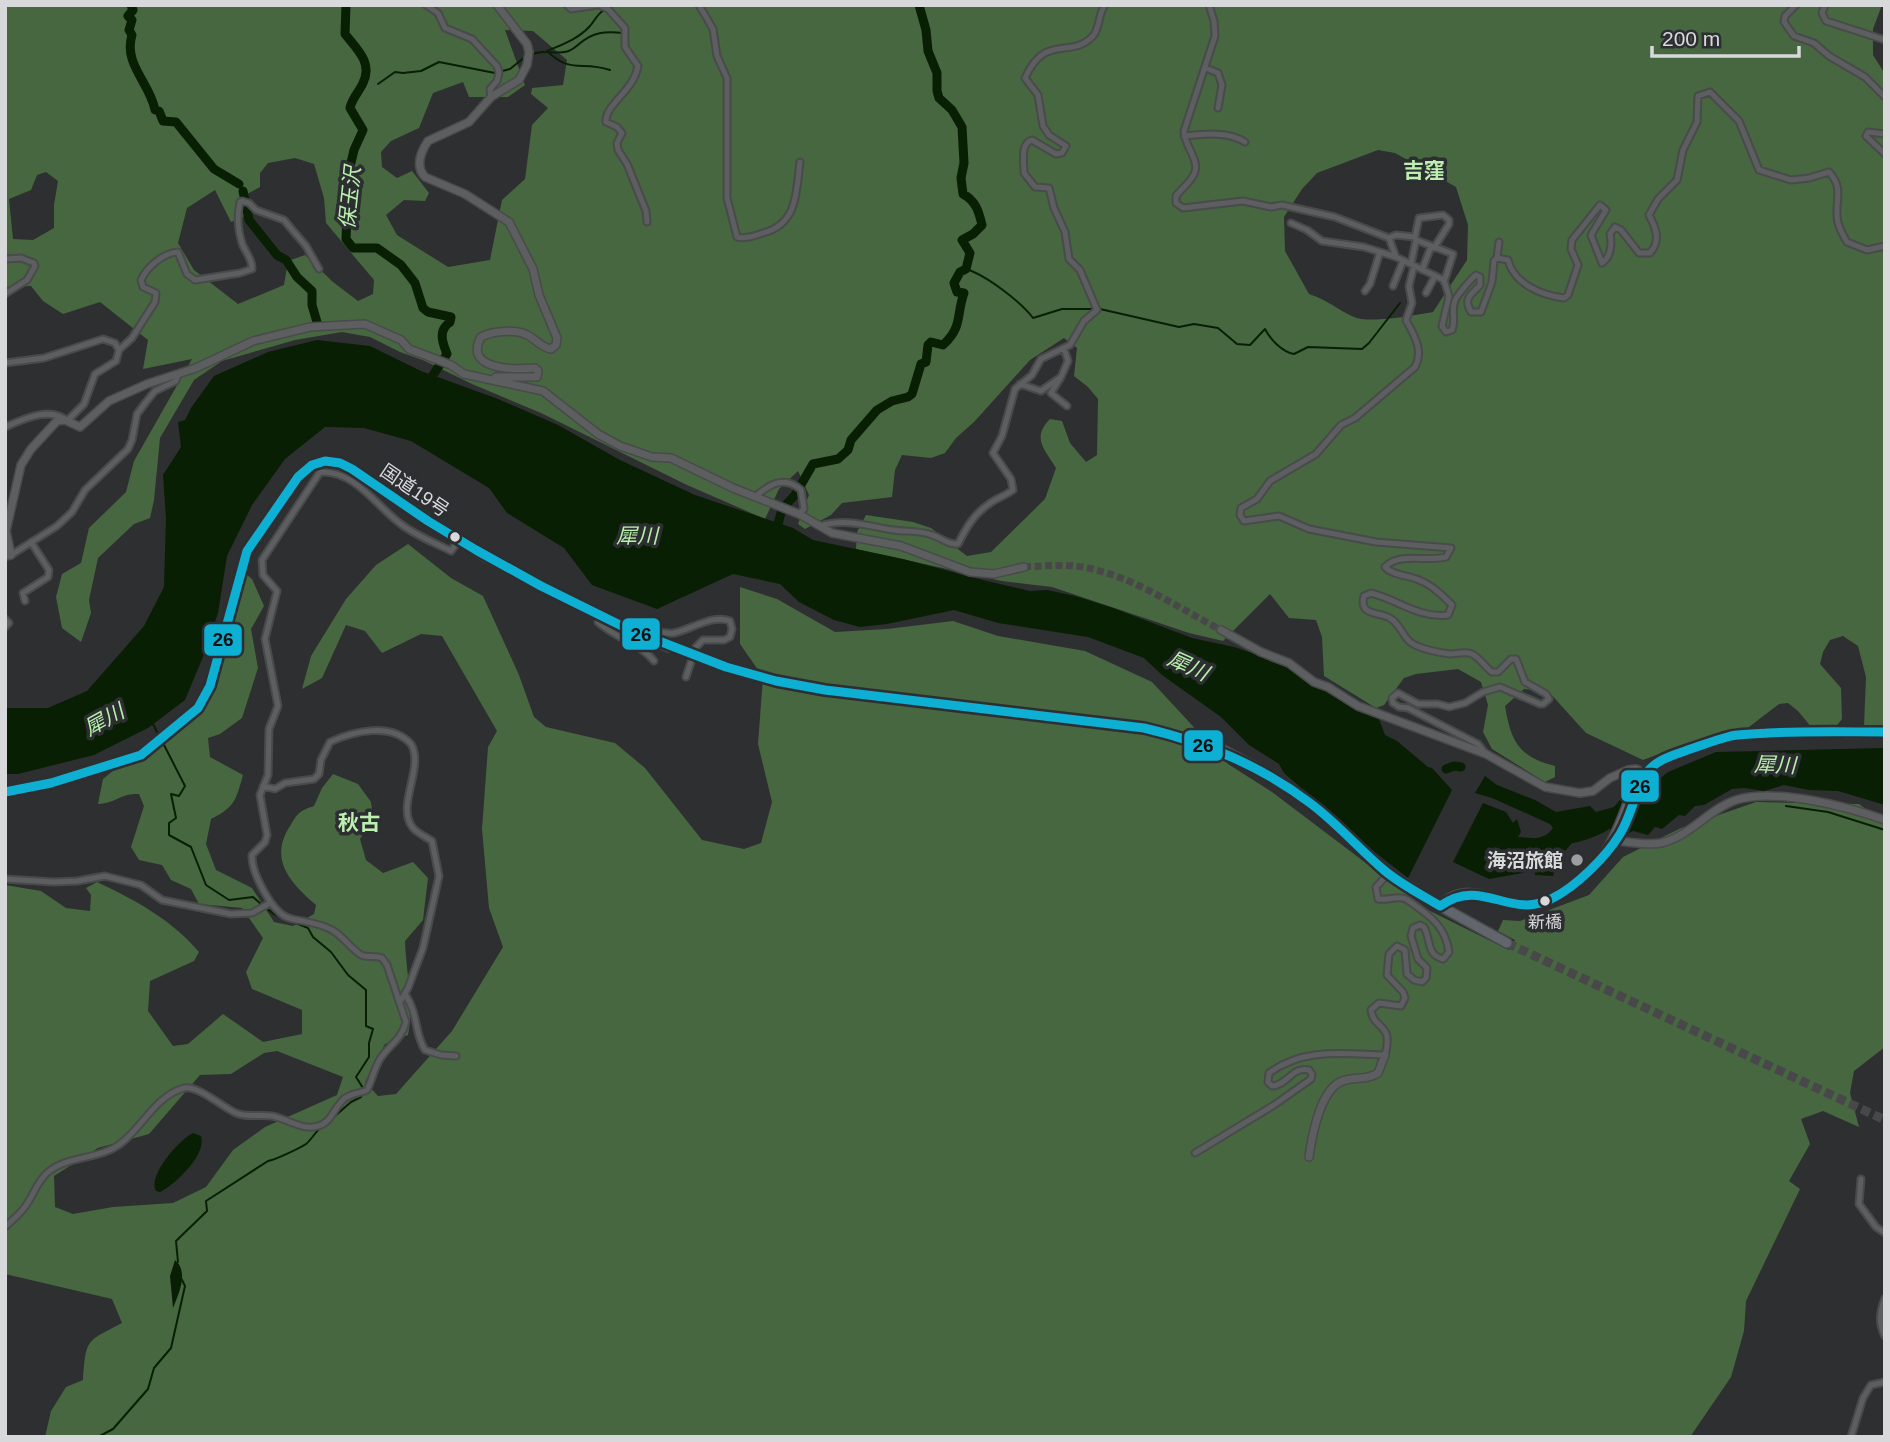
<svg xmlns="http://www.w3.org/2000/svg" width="1890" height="1442" viewBox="0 0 1890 1442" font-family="Helvetica,'Noto Sans JP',sans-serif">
<rect width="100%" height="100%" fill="#2e2f30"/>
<path fill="#476740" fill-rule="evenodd" d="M5 5H1882L1873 29V55L1885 74V725L1864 726 1866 677 1858 646 1843 636 1830 640 1823 652 1820 664 1841 688 1842 719 1834 729 1812 728 1798 711 1788 703 1779 704 1745 730 1690 742 1643 760 1586 733 1548 691 1524 689 1505 706C1511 741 1518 757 1555 766V777L1545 782 1492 749 1483 732 1488 705 1481 682 1458 669 1416 674 1404 678 1384 705 1376 708 1324 676 1322 637 1316 620 1289 618 1270 594 1223 641 1189 633 1052 587 1002 581 856 549 857 532 866 515 913 522 931 528 967 556 991 552 1045 499 1056 468C1045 450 1031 438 1050 419L1062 421 1070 443 1086 462 1097 455 1098 399 1088 387 1074 376 1077 348 1064 338 1030 360 974 422 956 438 945 453 931 458 902 455 895 470 892 497 842 503 831 515 805 529 798 524 809 495 798 471 779 489 765 519 687 485 541 413 472 384 425 361 400 352 370 337 342 332 295 340 222 361 194 380 160 438 154 500 150 518 134 524 98 558 89 600 91 613 81 642 62 628 56 597 62 574 81 563 89 528 126 492 134 461 192 359 143 369 148 340 100 302 63 314 43 301 31 286 5 287ZM505 30 533 31 567 60 563 85 532 88 531 94 548 108 532 125 525 179 502 200 490 260 448 267 397 235 386 215 404 200 425 201 429 193 412 171 397 178 382 167 381 152 391 141 419 128 433 93 463 82 469 97H508L525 85ZM1378 150 1395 153 1456 187 1468 225 1467 260 1433 312C1416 315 1369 324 1354 317 1338 310 1326 299 1309 294L1285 251 1284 217 1302 189 1317 173ZM295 158 314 164 324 198 326 223 374 280 373 294 358 301 333 282 305 255 288 261 284 285 238 304 194 270 178 243 187 208 215 190 231 222 245 216 247 194 260 187V173L268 163ZM46 172 58 181 54 205V228L33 240 13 239 9 199 31 190 37 175Z
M408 544 451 578 483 596 519 675 534 717 546 727 615 743 645 768 702 840 744 849 761 843 772 802 758 744 763 677 740 644V587L777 599 835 632 887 629 953 621 998 636 1085 651 1152 682 1228 764 1272 792 1428 910 1509 950 1515 940 1498 931 1503 920 1520 921 1589 895 1623 857 1681 828 1756 802 1859 804 1885 823V1047L1854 1071 1850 1093 1859 1127 1823 1111 1801 1119 1810 1144 1789 1181 1800 1189 1746 1301 1744 1331 1731 1377 1690 1437H45L51 1411 66 1387 83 1380C86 1338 86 1342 122 1323L112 1299 5 1274V885L41 891 66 908 90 911 91 895 86 888 97 882C135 900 171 919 199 952L194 961 150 981 148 1011 173 1046 188 1044 223 1014 263 1042 302 1034V1010L252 989 246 972 263 938 242 908 199 904 191 889 171 880 162 865 139 860 131 847 144 806 139 794C120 793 117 803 98 804L103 779 189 708 214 691 238 597 246 574 252 579 264 606 251 629 258 668 242 718 220 734 208 738 210 757 243 775C236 800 235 807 211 819L206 844 216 870 252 888 274 922 293 926 314 914 316 905C291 883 268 860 290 826 298 813 299 811 314 806L322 788 333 774 358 784 371 802 373 818 360 839 366 860 383 873 413 862 428 878 423 920 405 941C406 972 414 1004 408 1035L385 1044 365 1082 378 1096 396 1094 452 1031 503 947 489 908 482 829 488 747 497 731 442 636 421 634 382 653 365 631 346 625 322 678 302 689 311 656 346 599 376 565ZM277 1051 343 1077 337 1095 265 1127 233 1150 206 1187 173 1203 113 1207 73 1214 55 1207 54 1176 98 1148 149 1134 200 1075 231 1074 264 1053Z"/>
<path fill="#081f04" d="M317 340 370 346 421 371 498 399 558 425 620 460 695 495 793 528 813 540 903 559 987 581 1030 591 1047 590 1075 596 1113 608 1192 638 1234 647 1267 658 1271 662 1286 666 1311 685 1329 690 1358 710 1379 719 1385 735 1397 741 1428 767 1432 768 1452 790 1408 878 1377 854 1284 773 1279 764 1249 745 1221 717 1162 675 1144 658 1088 637 998 623 954 610 887 624 860 627 834 620 799 602 780 584 733 574 657 609 592 585 564 548 507 513 489 488 411 441 364 428 325 427 285 459 252 505 227 556 218 613 205 652 185 700 148 728 94 755 18 774H5V708H48L87 691 144 626 164 587 166 518 163 475 181 447 178 422 185 420 191 408 214 376 268 352Z
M1885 748V805L1838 791 1809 790 1784 785 1764 791 1744 788 1732 789 1704 805 1695 806 1685 816 1679 815 1662 829 1655 827 1648 835 1633 831 1627 834 1609 829C1603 834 1579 843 1572 843L1558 859 1553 876 1535 875V872L1527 870 1523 873 1489 879 1453 862 1483 803 1506 812 1513 823 1517 819 1521 832 1518 837C1532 838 1544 841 1553 828L1550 824 1492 798 1475 793 1485 776 1497 785 1535 800 1556 812 1590 806 1596 812 1614 807 1627 791 1642 793 1668 772 1716 752Z
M193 1133 201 1136C207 1154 176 1184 160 1192L156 1191C147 1176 179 1140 193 1133Z
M175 1260C189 1272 179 1293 173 1308L170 1276Z"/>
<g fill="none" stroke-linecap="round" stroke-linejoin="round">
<path stroke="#081f04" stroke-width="2" d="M604 10C596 15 595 21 589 27 578 39 561 45 547 51 572 75 581 60 610 70
M531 55C542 49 553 54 565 52 572 51 574 48 579 44 593 32 605 31 623 33
M378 84 395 72 403 73 421 71 439 62 495 73 510 69 525 57
M966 269C986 275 1021 302 1033 318L1062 309H1100L1179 327 1194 324 1218 328 1237 344 1250 345 1265 329C1270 339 1282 352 1294 354L1308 347 1362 349 1369 343 1400 303
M153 724 158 734
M163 743 185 786 179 796 171 794 176 818 169 823V835L191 847 206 885 229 900 253 897 261 904
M1786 806 1828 812 1885 830
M266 908 274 914 308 928 313 937 331 952 348 975 366 990V1026L373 1029 369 1043V1057L356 1077 363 1088
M335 1116 351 1102 361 1097 362 1093
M178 1262 176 1241 207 1211 206 1201 268 1161C275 1160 300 1148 306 1144 312 1139 316 1131 322 1126
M98 1437 113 1429 148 1389 154 1368 171 1348 185 1286 181 1278"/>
<path stroke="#081f04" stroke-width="9" d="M131 5 133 10 128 16 132 20 129 30 132 35C123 64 150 83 155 110L159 111 163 121 176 122 214 169 239 184
M346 5 345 34C357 49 373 63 363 83 359 92 352 98 350 108L363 130 354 150 349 171 346 239 353 248H377L401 265 415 283 423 308 428 312 451 317C449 327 451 319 445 327 439 335 444 346 447 354L431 378 428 385
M243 191 249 220 277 255 286 260 297 277 312 291V305L317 322
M776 532 782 509 795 495 813 464 838 459 848 450 851 440 877 410 892 401 908 397 912 394 921 364 926 362 928 345 931 342 943 345C963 327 956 315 964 293L957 292 954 283 960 272 966 269 970 253 962 240 973 234 982 225C979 212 976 201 963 194L961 178 964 163 962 127 952 110 939 98 937 91V73L928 51 926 30 919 5
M1446 769 1454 766 1461 767"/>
<path stroke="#48484a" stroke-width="7" stroke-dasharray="7 3.5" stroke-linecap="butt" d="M1024 567C1044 566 1064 564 1083 567 1133 576 1177 607 1221 630"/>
<path stroke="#48484a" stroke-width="9" stroke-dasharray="9 4.5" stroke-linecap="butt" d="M669 647 754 676 809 687 1144 728 1173 734 1223 750
M1732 736 1789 732 1846 733
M1687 750 1724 737
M1303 797 1385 871
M1507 943 1885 1120"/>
<g stroke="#494a4b" stroke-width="9">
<path id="street" d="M426 5 438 13 445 28 472 39 497 66 499 73 497 81 490 89 491 97
M567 5 571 9 598 5
M599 5 608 9 625 28V47L638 66C634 91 605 104 606 122L617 127 622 133 617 143 618 150 627 164 646 211 647 222
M699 5 713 29 717 56 727 78V198L737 237C746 239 754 236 763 233 798 224 796 192 800 162
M1209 5 1214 21 1215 36 1184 131C1184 146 1201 161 1194 174 1190 183 1181 189 1176 196V203L1183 208 1243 201 1271 207 1282 205 1335 217 1389 238 1396 235 1415 237 1416 240 1411 264
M1796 5 1785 16 1784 22 1794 36 1814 43 1829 56 1865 77 1885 97
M1825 5 1822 13 1826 21 1885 40
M1206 68 1218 73 1222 85 1218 108
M1885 134 1868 132 1866 136 1885 154
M1184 136C1204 134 1228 131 1245 142
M1291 223 1307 230 1322 241 1364 247 1396 257
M1415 237 1419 218 1443 215 1449 220V224L1434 248
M1389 238 1396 257 1444 280 1449 296 1442 326 1446 332 1452 330C1456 320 1451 310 1455 301 1456 296 1472 278 1476 275L1480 277V285C1471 295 1463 298 1471 312H1481L1492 282 1494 261 1497 258 1508 260C1514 284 1541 295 1564 298L1568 295 1578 265 1571 249 1572 240 1600 205 1606 210 1591 235 1602 263C1611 257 1612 244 1610 234L1615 227 1621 230 1639 253H1650C1661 241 1656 228 1649 215L1658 199 1677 180 1683 150 1697 122 1698 96 1710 92 1739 121 1759 170 1791 180 1809 178 1829 172C1843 187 1836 198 1837 215 1837 225 1842 233 1847 242L1867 250 1885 246
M1416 240 1453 254 1444 282
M1497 258 1499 242
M5 259 21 258 34 263 35 266 27 280 5 294
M1414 266 1409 286 1412 303 1406 320C1414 335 1424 350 1415 367L1355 418 1341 425 1316 454 1270 481 1257 499 1241 508 1240 515 1244 521 1279 516 1309 529 1376 542 1451 548 1446 557C1427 562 1399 552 1385 567 1393 576 1410 575 1421 581 1433 586 1443 596 1452 605L1448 615C1420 619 1396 599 1371 593L1364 596C1359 615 1376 612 1388 617 1401 623 1402 638 1413 644 1422 649 1440 653 1450 654 1458 654 1464 651 1472 654 1480 658 1485 667 1492 672H1498L1511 659H1516L1525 682 1546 694 1549 699 1543 704H1540L1500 687 1483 692 1465 703 1449 707 1438 704H1418L1398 693 1392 698 1393 703 1399 707 1408 708 1478 744 1486 754
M1422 270 1431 247
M1393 286 1403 261
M1365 291 1370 284 1380 252
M1426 293 1435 276
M5 363 44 358 103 339 115 343 119 350
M1061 377 1051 393 1067 406
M1020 384 1041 391 1061 377 1068 361 1064 348
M5 427C24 419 50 406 67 421L84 404 95 374 116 361 119 350 132 338 155 302 156 293 143 287 141 280C147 267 163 253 178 252L187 274 195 280 240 273 252 269C253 260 245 252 242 243 238 231 237 215 240 202L242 201 249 203 256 210 284 220 306 246 319 269
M756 496C770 484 785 475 801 490L804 509 799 514
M820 526C845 518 868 526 893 530 906 532 919 530 932 535 942 538 947 545 958 544 966 528 974 514 989 504 996 498 1005 496 1013 490L1011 479 993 453 1002 436 1015 389 1032 375 1041 359 1070 345 1084 321 1097 310 1080 270 1069 259 1065 232 1054 208 1049 188 1035 187 1024 173C1024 162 1020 143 1032 140L1056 154 1062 153 1066 146 1049 135 1043 126 1038 95 1025 78C1046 32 1070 60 1093 36 1100 28 1098 14 1105 5
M11 555 57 526 72 512 85 490 128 449 132 440 137 414 146 402 155 391 176 381 178 374
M25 601 23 593 48 577 49 570 31 542
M5 619 9 623 5 627
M606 619 598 622C615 638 641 644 654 661
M635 633C651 625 658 635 674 633 692 629 713 614 730 621L732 629 730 637 724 640H703L696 647 686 677
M263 786 275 789 285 783 314 779 319 774 321 760 330 742C354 731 391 722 411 744 425 767 395 807 413 828 417 833 426 837 432 841L439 876 423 948 408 988 400 1002
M5 879 54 882 77 881 105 876 141 885 162 900 231 914 252 913 270 903
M405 994C419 1015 414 1033 425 1050L441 1055 456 1056
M1195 1153 1274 1105 1311 1079 1312 1074 1309 1070C1292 1066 1288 1085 1272 1086L1268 1082 1269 1073C1305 1047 1344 1054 1385 1055 1394 1022 1374 1031 1371 1010L1379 1003 1401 1006 1405 998 1403 992 1387 975 1389 954 1397 946 1405 950 1407 974 1414 980 1422 982 1426 978 1427 968 1418 959 1411 936 1413 928 1420 925 1424 927C1431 939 1426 955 1443 959L1449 952C1445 924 1427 914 1406 899 1396 895 1388 901 1378 899L1376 887 1388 874
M1861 1179 1859 1204 1876 1227 1885 1233
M5 1227C11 1221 19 1215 24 1208 33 1197 36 1183 47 1173 67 1155 99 1160 120 1144 142 1128 155 1096 184 1088 198 1085 222 1107 236 1113 247 1118 260 1114 272 1116 288 1119 302 1131 318 1126 331 1123 334 1108 343 1100 349 1093 359 1094 367 1090 372 1080 374 1069 380 1059 389 1045 402 1039 406 1022L387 965 382 958C375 955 367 958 361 955 350 948 343 936 332 930 318 922 303 922 289 918 272 913 251 872 252 855L265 842 267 835 260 795 268 775 269 729 278 706 265 639 277 591 263 575 262 560 320 472C355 470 376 506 402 525 417 536 435 543 451 551L459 540
M1885 1298C1880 1311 1878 1323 1885 1336
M1851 1437 1863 1398 1871 1385 1885 1382"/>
</g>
<g stroke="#494a4b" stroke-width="10">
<path id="secondary" d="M496 377H537L538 371 535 368C514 370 463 370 481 337 492 331 515 329 527 335 536 339 540 347 551 349L556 345 557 338 539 295 533 269 509 222 465 194 425 177C415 166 420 153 428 141L469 122 491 97 519 80 527 65 529 52 527 44 497 5
M5 556 11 555 6 531 21 465 31 449 57 421 65 420 80 427 109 401 147 384 196 368 253 341 310 327 365 324 401 340 409 349 451 365 464 374 543 391 598 434 620 446 652 457 671 458 733 488 799 514 832 533 901 546 970 572 994 574 1024 567
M1221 630 1261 652 1289 663 1314 682 1328 687 1358 706 1486 754 1545 787 1580 793 1593 791 1610 778 1628 770 1636 769 1646 774
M1612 841C1628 841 1645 846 1661 843 1689 837 1709 809 1736 800 1776 788 1846 806 1885 820
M1309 1157C1312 1136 1321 1084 1346 1080 1358 1077 1367 1080 1378 1073L1385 1055"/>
</g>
<g stroke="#494a4b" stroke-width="12">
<path id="highway" d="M1846 733 1885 732
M1724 737 1732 736
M1223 750 1257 768 1303 797
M5 792 51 783 141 755 198 708 210 686 247 551 298 477C311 463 323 459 342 464L486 557 622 627 669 647
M1612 841 1620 835 1637 795
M1385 871 1440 906 1507 943
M1440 906C1474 873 1509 918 1546 902 1570 891 1597 867 1610 845 1637 796 1624 772 1687 750"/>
</g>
<use href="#street" stroke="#5c5e5f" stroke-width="5"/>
<use href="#secondary" stroke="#5d5e60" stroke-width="7"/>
<use href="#highway" stroke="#61656c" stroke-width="9"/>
<g stroke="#2d2e31" stroke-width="14">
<path id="bus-1" d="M5 792 51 783 141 755 198 708 210 686 247 551 298 477 312 465 325 461 340 463 352 469 428 521 476 550 541 586 628 629 726 667 776 681 825 690 1144 728C1204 742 1260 765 1310 803 1337 823 1359 849 1385 871 1402 885 1422 895 1440 906
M1440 906C1482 876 1509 920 1551 899 1576 887 1606 857 1620 834 1631 816 1635 793 1645 775 1654 761 1670 756 1685 751 1700 746 1715 740 1731 736 1742 734 1756 734 1768 733 1807 731 1846 732 1885 732"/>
</g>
<use href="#bus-1" stroke="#0dafd3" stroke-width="9"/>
</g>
<g fill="#d8d9db" stroke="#2d2e31" stroke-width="2.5">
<circle cx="455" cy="537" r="6"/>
<circle cx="1545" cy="901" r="6"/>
</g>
<circle fill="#9c9e9f" stroke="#2d2e31" stroke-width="2.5" cx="1577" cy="860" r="7"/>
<g text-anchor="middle" stroke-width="7" stroke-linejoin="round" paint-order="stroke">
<g font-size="17" fill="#d8d9db" stroke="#2d2e31">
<text x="1545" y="928">新橋</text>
</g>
<g font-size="19" fill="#d8d9db" stroke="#2d2e31">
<text transform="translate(415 490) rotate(34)" y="7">国道19号</text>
</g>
<g font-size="19" font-weight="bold" fill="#d8d9db" stroke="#2d2e31" text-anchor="end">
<text x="1563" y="867">海沼旅館</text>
</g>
<g font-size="21" font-weight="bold" fill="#bcefb0" stroke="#2d2e31">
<text x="1424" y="178">吉窪</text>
<text x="359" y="830">秋古</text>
</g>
<g font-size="21" font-style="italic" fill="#b8f1ab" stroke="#2d2e31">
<text transform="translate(350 198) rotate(-84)" y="7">保玉沢</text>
<text x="637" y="543">犀川</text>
<text transform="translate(1188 666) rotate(24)" y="7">犀川</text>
<text transform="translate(104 720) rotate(-29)" y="7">犀川</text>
<text transform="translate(1775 765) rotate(2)" y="7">犀川</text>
</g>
</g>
<g stroke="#2d2e31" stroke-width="2.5">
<rect x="621" y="617" width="40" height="34" rx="7" fill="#0dafd3"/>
<rect x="203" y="623" width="40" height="34" rx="7" fill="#0dafd3"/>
<rect x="1183" y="729" width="41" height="33" rx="7" fill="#0dafd3"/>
<rect x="1620" y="769" width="40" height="34" rx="7" fill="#0dafd3"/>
</g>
<g font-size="19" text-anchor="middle" font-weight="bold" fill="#111">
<text x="641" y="641">26</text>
<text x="223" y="646">26</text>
<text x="1203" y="752">26</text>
<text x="1640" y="793">26</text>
</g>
<rect width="1890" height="1442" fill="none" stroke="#d8d9db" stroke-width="14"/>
<path d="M1652 46v10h147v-10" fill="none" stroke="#d8d9db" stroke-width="3.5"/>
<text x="1662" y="46" font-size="21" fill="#d8d9db" stroke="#2d2e31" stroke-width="5" paint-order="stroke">200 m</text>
</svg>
